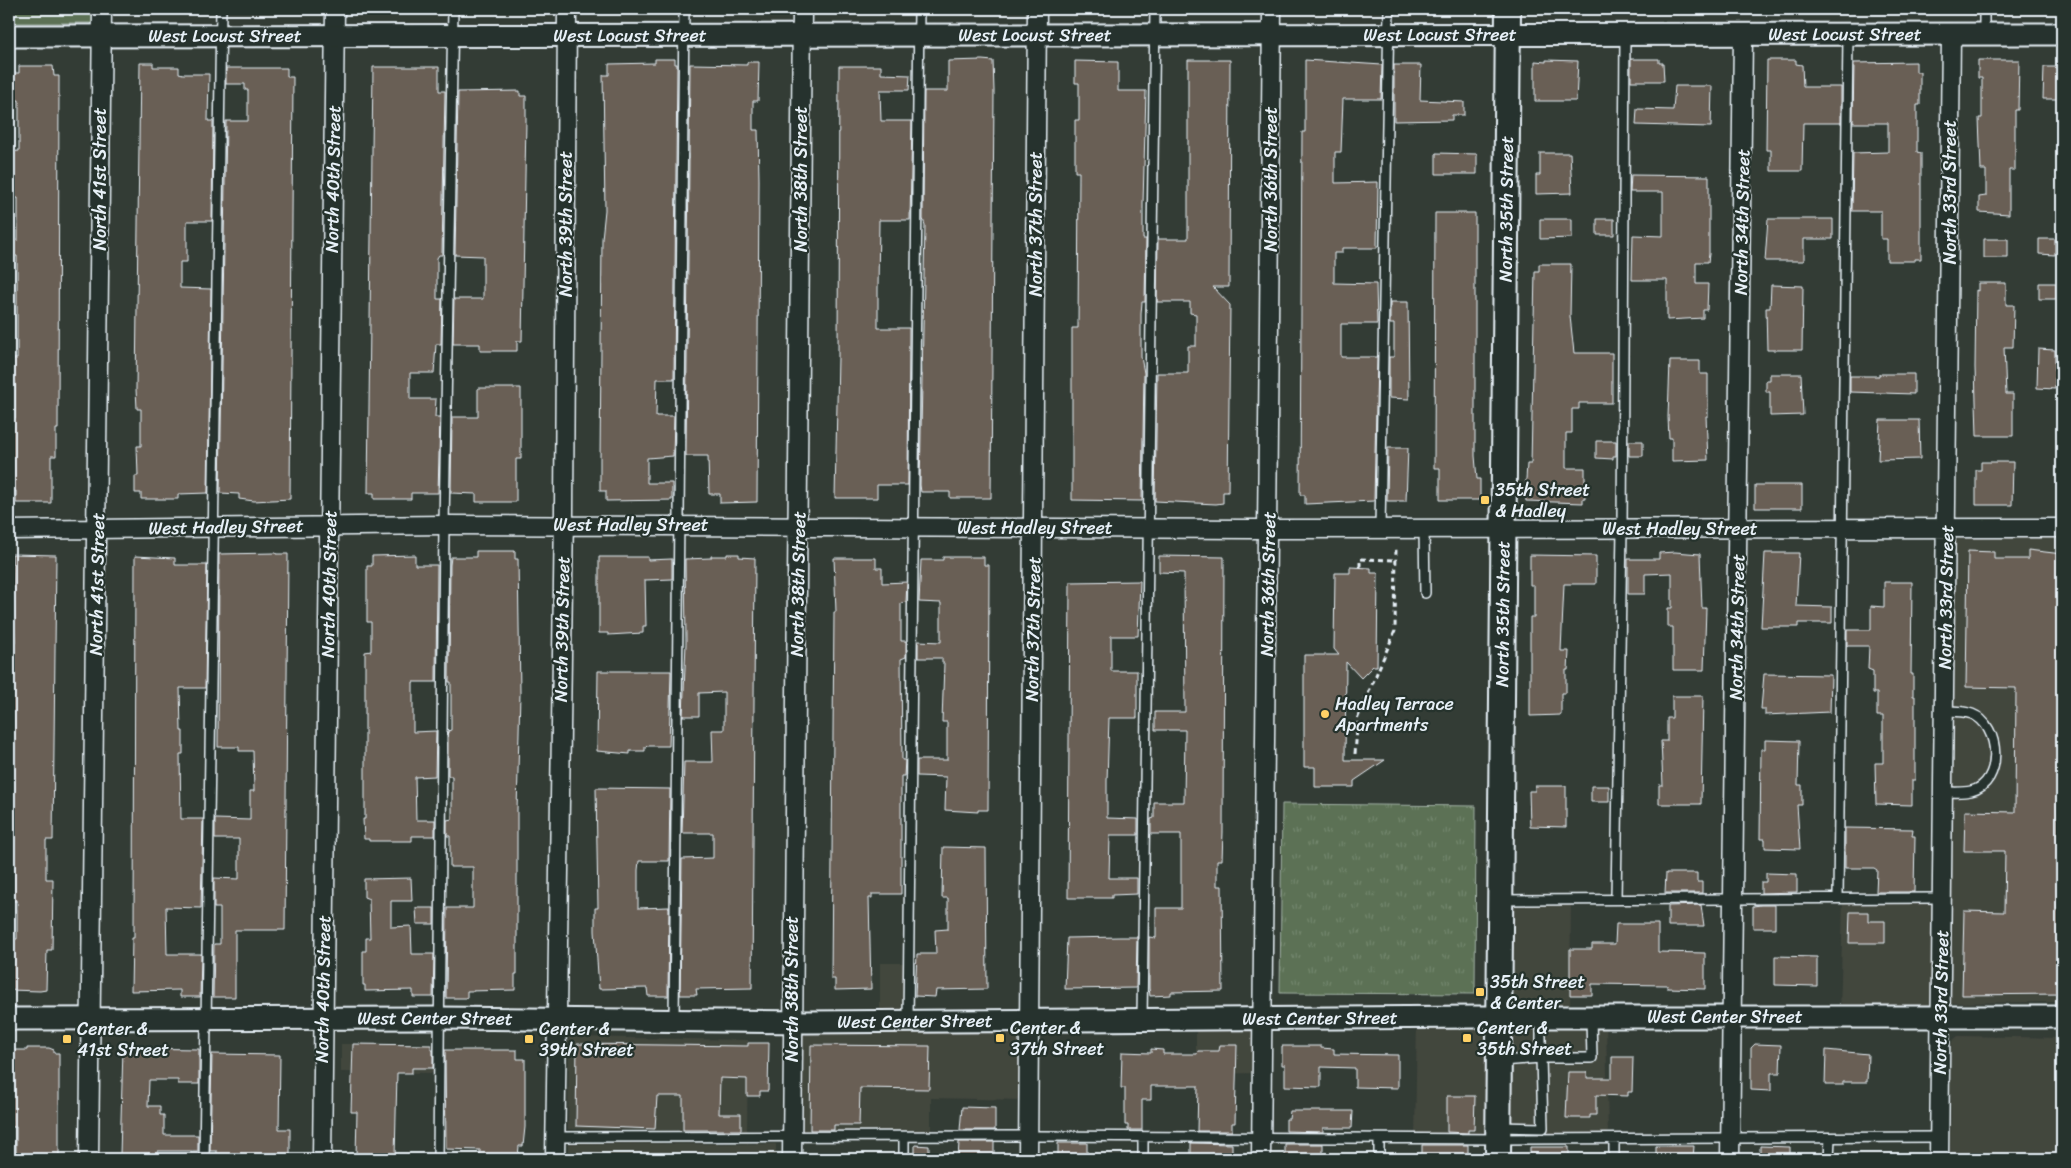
<svg xmlns="http://www.w3.org/2000/svg" width="2071" height="1168" viewBox="0 0 2071 1168" font-family="Sriracha,sans-serif">
<defs>
<pattern id="grass-tufts" width="24" height="20" patternUnits="userSpaceOnUse" patternTransform="scale(1.25)"><rect width="24" height="20" fill="#5b7154"/><path d="M3 7l-1-3M5 7V3M7 7l1-3M15 17l-1-3M17 17v-4M19 17l1-3" fill="none" stroke="#73866d"/></pattern>
</defs>
<rect width="100%" height="100%" fill="#333c35"/>
<filter id="ink" filterUnits="userSpaceOnUse"><feTurbulence type="fractalNoise" baseFrequency=".02" numOctaves="2"/><feDisplacementMap in="SourceGraphic" scale="10" xChannelSelector="R" yChannelSelector="G"/><feConvolveMatrix kernelMatrix="1 2 1 2 8 2 1 2 1" color-interpolation-filters="sRGB"/></filter>
<g filter="url(#ink)">
<path fill="#43463e" d="M1533 9H2062V11L1533 12Z
M1954 534 2062 536V1002L1950 1003Z
M1843 898H1942L1941 1017 1840 1018Z
M1571 899 1570 1017H1606L1608 1139H1415L1417 1017H1498L1499 900Z
M880 963H908V1021L1030 1020 1029 1100 931 1098V1137L792 1136 791 1022 880 1021Z
M1262 1018V1073L1196 1074V1019Z
M1958 1036 2062 1038V1159H1950L1951 1049 1952 1041Z
M569 1037 748 1040 747 1131 568 1129Z
M341 1044H439V1073L341 1072Z
M568 1143 776 1144V1159H568Z"/>
<path fill="url(#grass-tufts)" stroke="#a2b1a6" d="M1282 804 1476 806 1475 994 1280 993Z"/>
<path fill="#5b7154" stroke="#a2b1a6" d="M9 9H97V23H9Z"/>
<path fill="#695e54" stroke="#e8f1f8" d="M655 59H675V64H677L674 379H657L656 416H674L673 456 647 458V483H672V500L606 501V491H600V460L602 239 605 210 603 75H609V64L655 63Z
M1631 59H1659V63H1663L1664 81H1631Z
M982 60 993 61 994 91 991 498H950V492H921L920 485 925 225 923 219 924 91H948V61Z
M1188 60H1230L1229 287H1213L1230 305 1228 492H1223V503L1216 504 1155 501 1157 373H1188V346H1196V314L1190 313V302H1157L1158 239H1188Z
M1305 60 1382 65 1381 99H1343L1341 152H1335V183L1378 182 1377 248H1342V253H1334V283L1376 284 1377 324H1341V357H1377L1374 501 1305 504V495H1300L1302 132H1305Z
M1546 60 1578 61 1576 101H1535V61L1546 62Z
M1767 60H1796V64L1802 65 1803 87H1841V123H1803L1802 171H1771V150H1766Z
M1978 60H2019L2018 110H2015V170H2009V214L1979 212V197L1986 196V170H1981L1979 118H1982V78H1978Z
M1075 61 1118 62V91H1146L1143 203V239H1146L1145 302H1142L1141 314V357L1144 373 1142 501 1072 500V328H1078L1079 172H1075V120H1079V83H1075Z
M747 62H759L758 101H753V130H758L759 180 757 502 720 503V494H709L708 456H686L690 64 747 65Z
M1916 62V72H1920V105H1917V152L1921 153V259H1915V261H1887V239H1881V211H1852L1853 153 1888 152V123H1853L1854 63Z
M140 63H153V67H179V73L183 74H209L208 121H213L212 221H187V262H180V288L211 289 208 493 178 494V499H141V493H135V476H138L137 446H141V409H137L136 389Z
M1394 65H1421L1420 100 1464 102V115H1452V120L1394 121Z
M19 66H53L54 76H59L58 429H56V456H51V503H16V491H10L11 440H9V418H15V381H12V359H17V256H9V240H18V198H9V152L19 151V100L9 101V73H19Z
M839 66H881V74L910 75 909 90H880L881 121H912L910 220H879L878 289V328H909L908 485H877V498H835L838 357Z
M373 67H439V91H445L442 255H439L437 258V299H442L441 344H436L434 373H410V399H436L435 417H440L438 493H411V499H374V493H368Z
M2044 67H2062V99H2043Z
M226 68H287V77H293L290 499 254 501 239 499V494L220 493 226 121H248V90H245V84H226Z
M1675 86H1712L1711 127 1636 125 1637 109 1673 110Z
M520 91V96H526V120L522 341H517V351H480V344H453L454 299H483V256L455 255 458 92Z
M1436 153 1477 154V174H1436Z
M1540 153H1570L1572 193 1536 194V175H1540Z
M1631 175 1709 176V254L1708 262H1696V284H1708L1707 310H1703V318L1667 320V280H1632L1633 235 1663 236V192H1630Z
M1435 213H1475V456L1477 479H1480V500H1440V468H1434Z
M1540 219H1572V238L1540 239Z
M1597 219H1614V235H1597Z
M1768 219H1833V239H1804V261H1765Z
M1984 239H2008V258H1984Z
M2039 239H2055V255L2039 254Z
M1539 264H1571L1570 316 1574 353H1612V403H1579V409H1572V433H1566V468H1585V498H1583V503L1526 501 1525 495 1527 464H1531L1535 271H1539Z
M1978 283H2006V305H2014L2013 347H2004L2006 394H2013V436H1977L1975 367 1976 290 1978 291Z
M2039 283H2056V299H2039Z
M1771 285 1803 286 1802 350H1767L1766 308H1770Z
M1390 302H1408L1409 399 1389 398V357H1394V324H1390Z
M2038 349 2055 350V389L2037 388Z
M1670 361H1700V374H1708V416H1706L1708 460 1672 461V438H1669L1668 417Z
M1770 374H1801L1803 415 1770 416V392H1766V380H1770Z
M1879 374H1914V394L1850 392V376H1879Z
M478 388H521V459H516V502H476V494L451 493 452 417H478Z
M1880 420H1919L1920 459 1878 460Z
M1596 441H1616V456H1613V459L1596 458Z
M1629 441H1643V456H1629Z
M1388 448H1408L1406 501H1387Z
M1981 462H2013L2012 505H1976V470H1981Z
M1755 485H1802V508H1755Z
M2028 550 2062 554V638H2059L2058 912H2062V994L1962 995 1964 911 2004 912 2005 851H1964L1965 811 2015 812 2016 688 1966 687 1968 551 1994 552V559H2028Z
M476 551H515V559H518L520 693 517 810V974H515V990L467 991V998H446L447 908H473V867H450V836H447V820L452 819V776H448V731L451 730V682H449L450 565 451 557H476Z
M1675 552 1700 554 1702 608H1706L1704 670H1673V627H1668V608H1672V573L1645 574V594H1628V559H1659V553Z
M276 553V554H288L285 930H235V997H213L214 944H220V908H214V878L239 879V839H215V819L250 820V791H254L253 751H239V747H218L219 554Z
M1765 553H1799L1796 606 1832 607V623H1798V627H1761Z
M12 554 56 555 53 840H46V879H53L52 950H47L46 990 40 991 9 990 11 939H17V901H10L9 870V642H15Z
M727 554H739V557L755 558 752 988 696 989 697 995H680L682 859 713 858V833H682L684 762H713L712 730H724V692L699 693V716H683L686 643 685 559 711 558V556H727Z
M415 555V565H437L436 682H413V732L436 731 435 776 415 777 416 820H435V836H412V841H369V839H364L363 819H365V652L371 651V622H367V566H372V556Z
M1530 555 1596 556V584H1564L1561 651H1569L1568 670H1566V693H1561V715L1530 716V617H1534V585H1530Z
M135 556 175 558V565H207L205 688H180L181 731H183V754H180L181 819H203L201 908 166 907 167 954H201L200 997H180V990L131 991 132 938H134Z
M1159 556 1224 557 1223 832 1222 860H1217V886H1222L1223 991 1171 992V995L1150 996 1149 988V937L1156 938V908H1181V834H1151V819L1154 818V802H1184L1185 730H1155V712H1185L1184 573 1159 572Z
M599 557H648V560L672 559V579L645 580 646 626H643V633L608 635V633H599Z
M943 557H984V565H989L988 810H978V812L945 810 946 777 917 776V760H947V722H942L944 663H942V658H918V641L941 642V603L919 602 921 560H943Z
M834 558H876V568H882V583L907 582 906 602 901 603V641H906V657L901 659 902 760H905L904 776H901V894H872V898H869L871 989 835 990V979H831L834 612H836Z
M1350 567 1371 568V573H1378L1377 666H1373L1361 678 1346 662 1345 760H1385L1354 781V787H1315V767H1304V655H1339L1334 649 1335 573H1350Z
M1140 581 1138 636H1111V671H1137V718H1109L1107 781V818L1138 819V835H1110L1109 878H1137V894L1112 895V898H1068L1070 582Z
M1884 582H1912L1911 674H1913V696H1915V780H1912V805L1876 804 1875 763H1883V716H1877V693H1873V671L1868 669 1869 646H1847V630H1871V606L1884 607Z
M598 671H671L669 746H648L645 747V751H630V754L597 751Z
M1764 674 1831 675 1830 712 1765 715V709H1761Z
M1672 696H1703L1701 804H1659V785H1663L1661 741H1667V718H1672Z
M1765 740 1799 741 1798 785H1802V805H1797L1800 849 1765 848V839H1760L1761 749H1765Z
M1535 786H1566V827L1530 826 1529 791H1535Z
M1591 786H1609V802H1591Z
M596 788 670 789 669 861H639L638 870V908L669 907 668 996H648L647 988 599 989 595 931V908H598Z
M1845 828 1913 829 1912 836H1915L1914 892H1876L1877 870 1874 868H1845Z
M943 847 986 848 987 989 936 990 935 997 915 996 917 954H936L935 930 948 929V898H942Z
M1666 873H1697V882H1702V893H1665Z
M1766 873 1797 874V892L1761 893V882H1766Z
M411 878 412 901H391V927L411 926 412 954H434L433 997H413V990L365 991V985H363V951H366V938H370L369 899 364 897V879Z
M1701 905 1704 926H1668V906Z
M1761 905H1775V928H1753V906Z
M416 908H434V924H417Z
M1850 912H1868V921H1885V943H1849Z
M1616 924H1658V952L1705 953V989L1667 988V985L1592 984V995H1570V949H1592V944H1615Z
M1120 937H1137L1136 988 1065 989 1067 938Z
M1775 956 1817 957V986L1775 985Z
M748 1043H769L768 1091H760V1096H747V1079L720 1078 719 1114H741V1130H683V1096H657L655 1129 576 1126 577 1044 748 1046Z
M353 1044 431 1045V1050H433V1068H412V1073H397L395 1156H356L357 1112H351Z
M1755 1044 1781 1045 1780 1073H1771V1091L1751 1090V1048Z
M811 1045 930 1046 929 1089 860 1088 859 1125H834V1130H810Z
M1220 1045H1237L1235 1123H1232V1131H1197L1198 1086H1151V1100H1142V1130H1128V1125H1125V1088H1121L1122 1052 1151 1053V1049L1163 1050V1054H1197L1198 1051H1219Z
M1282 1046H1321V1048L1334 1049V1054L1398 1055V1088L1355 1087V1068L1321 1067V1087L1285 1086V1065H1282Z
M27 1048H49L54 1050V1053H59V1158H16V1127H11L9 1056H11V1050H27Z
M123 1048 199 1049V1084H178V1080H149L148 1106H160V1115H164V1135H198V1151H158V1155H120Z
M445 1050H517V1059H525V1127L523 1146H519L518 1157H480V1150L446 1149Z
M1826 1050 1868 1054 1867 1082H1843V1085H1825Z
M212 1054 280 1055 279 1129H290V1157L217 1159V1151H210Z
M1612 1057H1633L1632 1092H1628V1096L1596 1095V1115H1590V1118H1566L1568 1072H1587V1078H1612Z
M1447 1096H1475L1474 1130H1468V1133L1447 1132Z
M962 1107 995 1108V1130H960Z
M1290 1111H1353L1352 1128H1323V1132L1286 1131V1119H1289Z
M959 1142H994V1159H958Z
M1058 1143H1087V1159H1058Z
M1191 1143 1232 1144V1157H1227V1159H1191Z
M1285 1144H1323V1159H1285Z
M915 1145 929 1146V1159H915Z
M1422 1145H1468V1159H1422Z
M1656 1146H1694L1693 1159H1656Z
M1760 1146 1790 1147V1159H1760Z
M1530 1147H1569V1159H1530Z"/>
<g fill="none" stroke-linecap="round" stroke-linejoin="round">
<g stroke="#e8f1f8" stroke-width="12">
<path id="service" d="M1984 34V9
M2062 528V513
M1380 529 1389 9
M1424 529 1425 593
M1944 792C1952 792 1962 793 1971 791 2004 783 2001 725 1972 714 1964 711 1953 711 1945 711
M1838 898 1848 35
M1616 899 1622 529 1625 34
M1502 900 1942 898
M1541 1018V1058H1592L1591 1018
M1142 1019 1155 9
M674 1020 684 9
M908 1021 919 9
M1499 1127 1543 1128 1541 1058 1501 1061
M555 1137 1040 1136 1499 1139 1939 1137
M904 1137V1159
M204 1159 221 9
M438 1159 444 525 453 9
M1143 1159V1137
M1379 1159V1139
M1614 1159V1139
M1829 1159 1830 1138"/>
</g>
<g stroke="#e8f1f8" stroke-width="21">
<path id="minor" d="M9 530 444 525 1249 529 2062 528
M89 1159 102 9
M322 1159 335 9
M555 1159 564 511 567 9
M792 1159 802 9
M1028 1159 1037 9
M1261 1159 1272 9
M1730 1159 1743 35
M1939 1159 1951 34"/>
</g>
<g stroke="#e8f1f8" stroke-width="25">
<g id="tertiary">
<path id="s1" d="M9 36 2062 34"/>
<path id="s2" d="M9 1019 441 1018 807 1022 1477 1017H2062"/>
</g>
</g>
<g stroke="#e8f1f8" stroke-width="28">
<g id="secondary">
<path id="s3" d="M1498 1159 1508 9"/>
</g>
</g>
<path stroke="#e8f1f8" stroke-width="3" stroke-dasharray="5 4" stroke-linecap="butt" d="M79 9 84 16
M1360 567V559L1396 560
M1355 754 1358 717 1395 631 1396 547"/>
<use href="#service" stroke="#26332d" stroke-width="9"/>
<use href="#minor" stroke="#26332d" stroke-width="18"/>
<use href="#tertiary" stroke="#26332d" stroke-width="21"/>
<use href="#secondary" stroke="#26332d" stroke-width="24"/>
</g>
</g>
<g fill="#ffd166" stroke="#26332d" stroke-width="2">
<rect x="1480" y="495" width="10" height="10" rx="2.5"/>
<circle cx="1325" cy="714" r="5"/>
<rect x="1475" y="987" width="10" height="10" rx="2.5"/>
<rect x="995" y="1033" width="10" height="10" rx="2.5"/>
<rect x="1462" y="1033" width="10" height="10" rx="2.5"/>
<rect x="62" y="1034" width="10" height="10" rx="2.5"/>
<rect x="524" y="1034" width="10" height="10" rx="2.5"/>
</g>
<g text-anchor="middle" stroke-width="4.5" stroke-linejoin="round" paint-order="stroke">
<g font-size="18" fill="#e8f1f8" stroke="#26332d">
<text dy="6" stroke="none"><textPath href="#s1" startOffset="216">West Locust Street</textPath></text>
<text dy="6" stroke="none"><textPath href="#s1" startOffset="621">West Locust Street</textPath></text>
<text dy="6" stroke="none"><textPath href="#s1" startOffset="1431">West Locust Street</textPath></text>
<text dy="6" stroke="none"><textPath href="#s1" startOffset="1836">West Locust Street</textPath></text>
<text dy="6" stroke="none"><textPath href="#s1" startOffset="1026">West Locust Street</textPath></text>
<text transform="translate(100 179) rotate(-90)" y="6">North 41st Street</text>
<text transform="translate(333 179) rotate(-89)" y="6">North 40th Street</text>
<text transform="translate(801 179) rotate(-90)" y="6">North 38th Street</text>
<text transform="translate(1271 179) rotate(-90)" y="6">North 36th Street</text>
<text transform="translate(1950 192) rotate(-90)" y="6">North 33rd Street</text>
<text dy="6" stroke="none"><textPath href="#s3" startOffset="950">North 35th Street</textPath></text>
<text transform="translate(1742 222) rotate(-89)" y="6">North 34th Street</text>
<text transform="translate(566 224) rotate(-90)" y="6">North 39th Street</text>
<text transform="translate(1036 224) rotate(-90)" y="6">North 37th Street</text>
<text x="631" y="531">West Hadley Street</text>
<text transform="translate(226 527) rotate(-1)" y="6">West Hadley Street</text>
<text x="1035" y="534">West Hadley Street</text>
<text x="1680" y="535">West Hadley Street</text>
<text transform="translate(97 584) rotate(-89)" y="6">North 41st Street</text>
<text transform="translate(329 584) rotate(-89)" y="6">North 40th Street</text>
<text transform="translate(798 584) rotate(-89)" y="6">North 38th Street</text>
<text transform="translate(1268 584) rotate(-89)" y="6">North 36th Street</text>
<text transform="translate(1946 597) rotate(-89)" y="6">North 33rd Street</text>
<text dy="6" stroke="none"><textPath href="#s3" startOffset="545">North 35th Street</textPath></text>
<text transform="translate(1737 627) rotate(-89)" y="6">North 34th Street</text>
<text transform="translate(562 629) rotate(-89)" y="6">North 39th Street</text>
<text transform="translate(1033 629) rotate(-89)" y="6">North 37th Street</text>
<text transform="translate(323 989) rotate(-89)" y="6">North 40th Street</text>
<text transform="translate(792 989) rotate(-90)" y="6">North 38th Street</text>
<text transform="translate(1941 1002) rotate(-89)" y="6">North 33rd Street</text>
<text dy="6" stroke="none"><textPath href="#s2" startOffset="1311">West Center Street</textPath></text>
<text dy="6" stroke="none"><textPath href="#s2" startOffset="1716">West Center Street</textPath></text>
<text dy="6" stroke="none"><textPath href="#s2" startOffset="426">West Center Street</textPath></text>
<text dy="6" stroke="none"><textPath href="#s2" startOffset="906">West Center Street</textPath></text>
</g>
<g font-size="18" fill="#e8f1f8" stroke="#26332d" text-anchor="start">
<text x="1495" y="496">35th Street<tspan x="1495" dy="21">&amp; Hadley</tspan></text>
<text x="1335" y="710">Hadley Terrace<tspan x="1335" dy="21">Apartments</tspan></text>
<text x="1490" y="988">35th Street<tspan x="1490" dy="21">&amp; Center</tspan></text>
<text x="1010" y="1034">Center &amp;<tspan x="1010" dy="21">37th Street</tspan></text>
<text x="1477" y="1034">Center &amp;<tspan x="1477" dy="21">35th Street</tspan></text>
<text x="77" y="1035">Center &amp;<tspan x="77" dy="21">41st Street</tspan></text>
<text x="539" y="1035">Center &amp;<tspan x="539" dy="21">39th Street</tspan></text>
</g>
</g>
<rect width="2071" height="1168" fill="none" stroke="#26332d" stroke-width="30"/>
<rect x="15" y="15" width="2041" height="1138" fill="none" stroke="#e8f1f8" stroke-width="2" filter="url(#ink)"/>
</svg>
